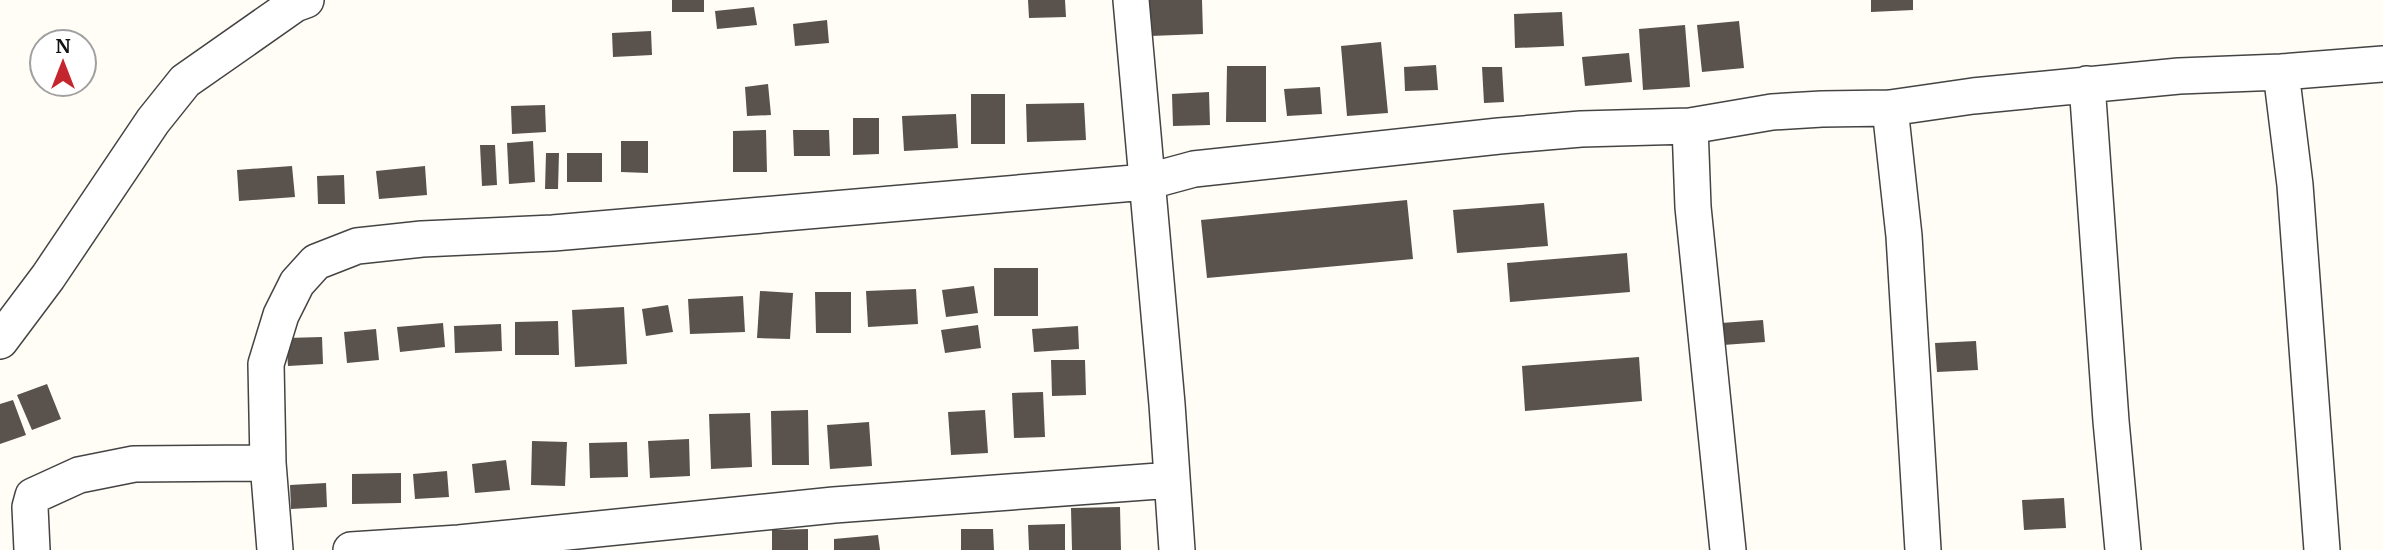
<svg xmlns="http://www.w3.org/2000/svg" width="2383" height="550" viewBox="0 0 2383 550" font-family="Merriweather,serif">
<rect width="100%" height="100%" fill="#fffdf5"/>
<path fill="#5a524d" d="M672 0H704V12H672Z
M1028 0H1065L1066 17 1029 18Z
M1149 0H1202L1203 34 1150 36Z
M1871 0H1913V10L1871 12Z
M754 7 757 25 717 29 715 11Z
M1562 12 1564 46 1515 48 1514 14Z
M827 20 829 43 795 46 793 24Z
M1739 21 1744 68 1702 72 1697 25Z
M1685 25 1690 87 1643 90 1639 29Z
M651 31 652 55 613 57 612 33Z
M1381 42 1388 113 1347 116 1341 46Z
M1629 53 1632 82 1585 86 1582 57Z
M1436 65 1438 90 1405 91 1404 67Z
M1227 66H1266V122H1226Z
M1482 67H1502L1504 102 1484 103Z
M768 84 771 115 747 116 745 87Z
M1320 87 1322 114 1287 116 1284 89Z
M1209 92 1210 125 1173 126 1172 94Z
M971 94H1005V144H971Z
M1084 103 1086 140 1027 142 1026 104Z
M545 105 546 132 512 134 511 106Z
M956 114 958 148 904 151 902 116Z
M853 118H879V154L853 155Z
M766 130 767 172H733V131Z
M793 130H829L830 156H794Z
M533 141 535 182 509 184 507 143Z
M621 141H648V173L621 172Z
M480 145H495L497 185 482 186Z
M546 153H559L558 189H545Z
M567 153H602V182H567Z
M292 166 295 197 239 201 237 170Z
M425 166 427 195 379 199 376 171Z
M344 175 345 204H318L317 176Z
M1407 200 1413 259 1207 278 1201 220Z
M1544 203 1548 246 1457 253 1453 210Z
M1627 253 1630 292 1510 302 1507 263Z
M994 268H1038V316H994Z
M974 286 978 313 946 317 942 290Z
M916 289 918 324 868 327 866 291Z
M760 291 793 293 790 339 757 338Z
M815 292H851V333H816Z
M743 296 745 332 690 334 688 299Z
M668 305 673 332 646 336 642 309Z
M624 307 627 364 575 367 572 310Z
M1763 320 1765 342 1723 345 1721 323Z
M558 321 559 355H515V322Z
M443 323 445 347 400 352 397 327Z
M501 324 502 351 455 353 454 326Z
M978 325 981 348 945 353 941 330Z
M1078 326 1079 349 1034 352 1032 329Z
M376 329 379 360 347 363 344 332Z
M322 337 323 364 288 366 286 338Z
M1976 341 1978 370 1937 372 1935 343Z
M1639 357 1642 401 1525 411 1522 366Z
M1051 360H1085L1086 395 1052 396Z
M47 384 61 419 32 430 17 395Z
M1043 392 1045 437 1014 438 1012 393Z
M13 400 26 435 0 444V404Z
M808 410 809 465H772L771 411Z
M985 410 988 453 951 455 948 412Z
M750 413 752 467 711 469 709 414Z
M869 422 872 466 830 469 827 425Z
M689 439 690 476 650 478 648 441Z
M532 441 567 442 565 486 531 485Z
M627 442 628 477 590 478 589 443Z
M506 460 510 490 475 493 472 464Z
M447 471 449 497 415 499 413 474Z
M401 473V503L352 504V474Z
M326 483 327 507 291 509 290 485Z
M2064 498 2066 528 2024 530 2022 500Z
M1120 507 1121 550H1072L1071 508Z
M1065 524V550H1029L1028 525Z
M808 529V550H772V530Z
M961 529H993L994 550H961Z
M878 535 880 550H834V539Z"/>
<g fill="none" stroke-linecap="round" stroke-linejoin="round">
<g stroke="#444" stroke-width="38">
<path id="minor" d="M1131 0 1167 404 1177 550
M2281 72 2295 185 2322 550
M2087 84 2111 421 2123 550
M1890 108 1904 236 1923 550
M1690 126 1693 207 1728 550
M0 341 48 277 153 121 185 81 295 4 306 0
M32 550 30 507 33 496 79 475 134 464 268 463
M275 550 268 463 266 364 281 315 297 283 316 262 357 246 422 239 553 233 1146 182 1194 169 1499 136 1581 129 1690 126 1772 112 1822 109 1890 108 1973 96 2179 76 2281 72 2383 64
M351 550 459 543 834 505 1172 480"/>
</g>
<use href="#minor" stroke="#fff" stroke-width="35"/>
</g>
<g transform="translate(63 63)"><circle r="33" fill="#ffffff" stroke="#a0a0a0" stroke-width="2"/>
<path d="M0-5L12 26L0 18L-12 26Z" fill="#c4262e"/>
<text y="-10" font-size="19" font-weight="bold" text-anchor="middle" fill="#111111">N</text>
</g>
</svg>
